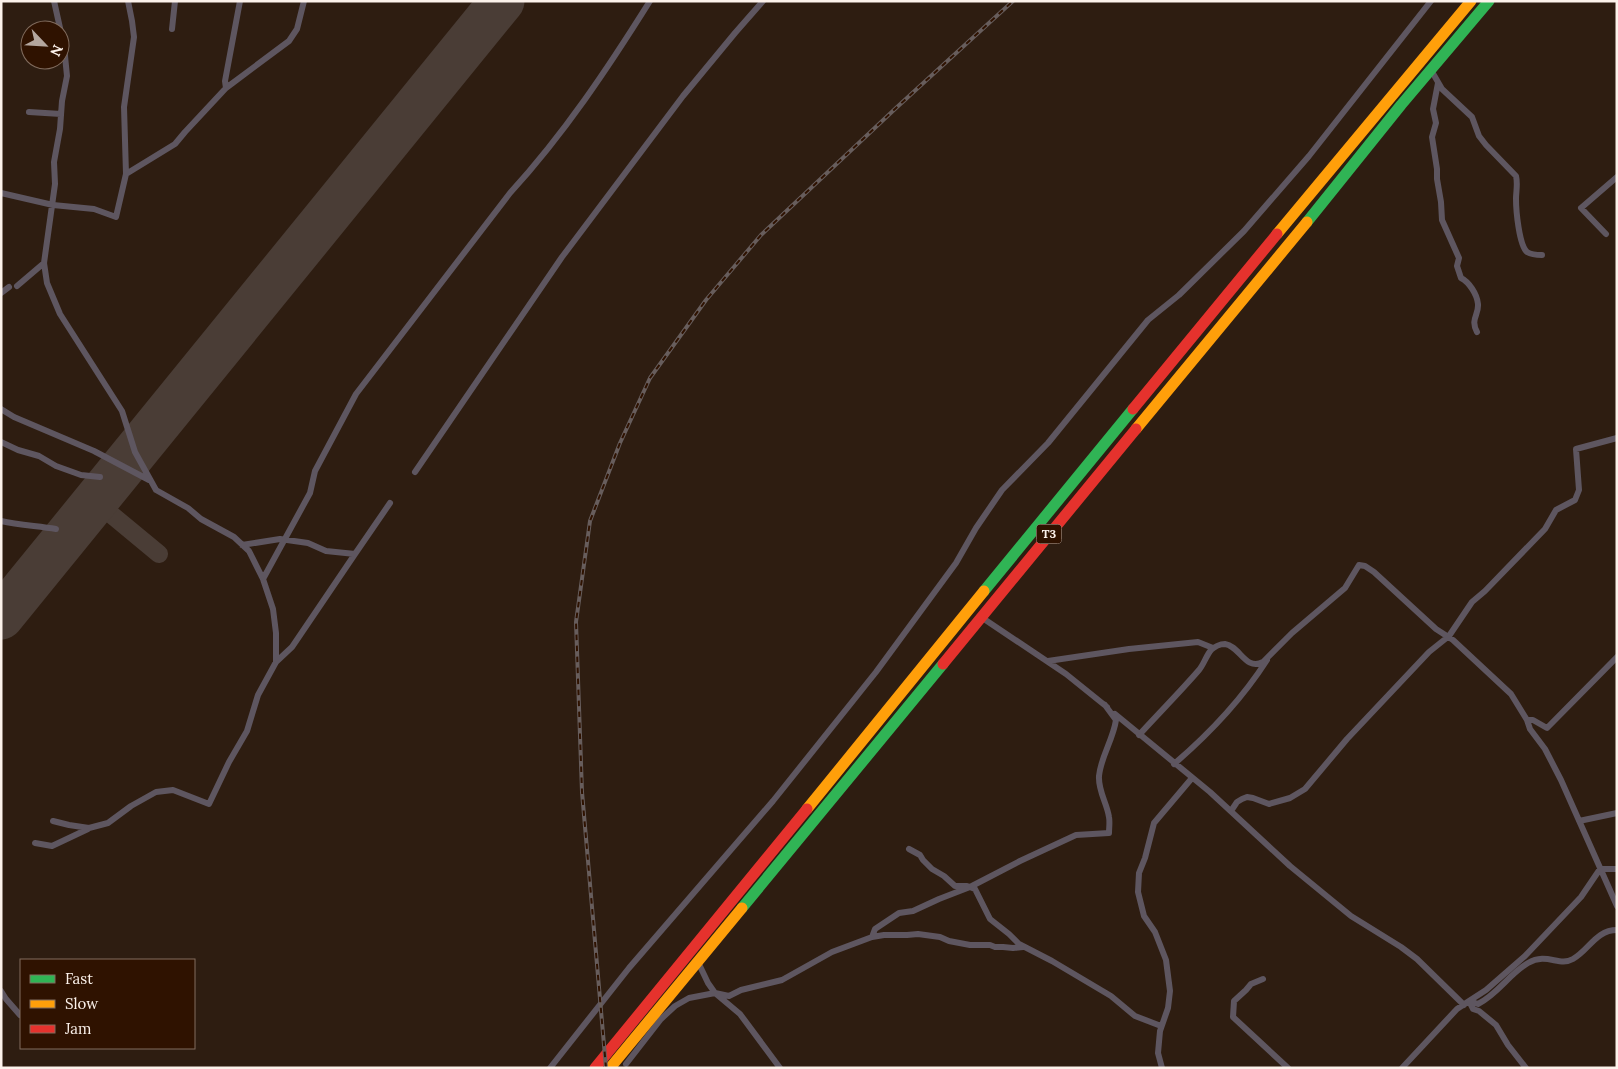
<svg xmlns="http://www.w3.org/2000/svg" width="1618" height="1069" viewBox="0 0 1618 1069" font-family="Lora,serif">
<rect width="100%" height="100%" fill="#2e1d11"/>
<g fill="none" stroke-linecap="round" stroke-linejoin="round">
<path stroke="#4a3d36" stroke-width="18" d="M95 501 159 554"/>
<path stroke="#4a3d36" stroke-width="45" d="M1 617 502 1"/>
<path stroke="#5e5660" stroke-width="6" d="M172 29 175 1
M1431 70 1442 89 1472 117 1479 136 1486 145 1516 176C1518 184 1516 191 1516 199 1516 210 1519 245 1527 252 1532 255 1537 255 1542 255
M1438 83 1433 109 1436 123 1432 137 1437 169V179L1441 202 1442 220 1459 258 1457 266 1461 278C1469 282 1477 294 1478 304 1479 315 1470 319 1477 332
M226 88 225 81 240 1
M29 112 61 114
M126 174 175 144 185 132 226 88 289 41 297 29 304 1
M1 193 53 205 94 209 116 217 126 174 124 107 134 37 132 21 128 1
M1606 234 1581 208 1617 177
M17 286 44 263
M1 293 9 287
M1 409 14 417 94 451 149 480
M1 442 18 450 39 456 56 466 81 475 100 477
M415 472 562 257 683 96 735 33 763 1
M1 521C19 525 38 526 56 529
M242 545 280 539 308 543 326 551 355 554 390 503
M263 579 310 493 315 471 356 394 510 193C564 134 608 68 650 1
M981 617 1066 674 1107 707
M1048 661 1129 649 1198 642 1213 648
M276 662 292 647 355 554
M1115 714 1210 792 1290 866 1351 916 1401 947 1417 959 1464 1005
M1527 720H1533L1547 728 1617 657
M1139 735C1159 713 1180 692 1199 670 1204 664 1206 656 1211 650 1214 647 1220 644 1225 644 1240 646 1245 671 1263 662L1292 633 1345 588 1359 565 1365 566 1374 572 1436 629 1453 640 1511 694 1527 720 1530 729 1545 749 1561 780 1617 906
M1174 764C1209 734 1242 699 1267 660
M1231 811 1237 802 1242 799 1247 797 1253 798 1269 804 1290 798 1305 789 1347 739 1429 652 1449 636 1472 602 1485 591 1545 529 1556 510 1575 500 1579 490 1576 449 1617 438
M53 821 69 825 89 828 108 823 131 806 156 792 173 790 209 804 229 762 247 731 258 695 276 662V633L273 609 263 579 249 551 234 537 201 519 188 508 156 490 135 452 122 411 60 314 47 283 44 263 55 184 54 162 60 129 62 101 67 76 64 46 54 1
M1579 821 1617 813
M35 843 52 846 88 829
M909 849 920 855 923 860 932 869 944 876 955 886H967L975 889 990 919 1009 934 1019 944 1052 961 1111 996 1135 1016 1161 1026
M872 937 884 935H907L918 934 940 937 949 941 970 945H990L995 947H1003L1013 948 1023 947
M698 962 708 983 715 993 740 1014 780 1068
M1263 979 1251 984 1246 990 1234 1001 1233 1017 1288 1068
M1 991 6 999 20 1015
M626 1064 661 1019 675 1006 689 998 715 993 729 996 741 990 782 980 832 952 872 937 875 929 899 913 913 911 939 899 970 887 1020 861 1076 835 1109 833C1109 828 1110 822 1109 817 1107 803 1098 791 1099 776 1101 756 1113 740 1116 720L1105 705
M550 1068 629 968 773 801 876 672 956 563 976 528 1002 490 1048 443 1148 320 1179 295 1244 231 1309 156 1431 1
M1162 1068 1158 1053 1160 1031 1168 1008 1170 991 1166 960 1155 932 1144 916 1138 892 1139 873 1145 858 1154 823 1192 778
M1402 1068 1457 1009 1469 1001 1478 1004C1498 994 1509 974 1528 963 1547 952 1559 967 1573 959 1589 950 1596 930 1617 930
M1526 1068 1508 1045 1496 1025 1479 1011 1473 1009 1469 1001 1486 990 1525 956 1581 897 1600 869H1617"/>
<path stroke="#30b455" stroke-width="11" d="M1307 222 1401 105 1489 1
M984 591 1133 409
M742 908 943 664"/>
<path stroke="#ff9f0a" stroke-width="11" d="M1277 234 1471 1
M1136 429 1307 222
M807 809 984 591
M610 1068 742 908"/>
<path stroke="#e5322d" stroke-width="11" d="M1133 409 1277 234
M943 664 1136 429
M595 1068 807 809"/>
<g stroke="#675d5c" stroke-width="4">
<path id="rail" d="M606 1068 582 792 576 622 590 521 620 443 650 378 706 300 761 235 896 108 1013 1"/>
</g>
<use href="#rail" stroke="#2f1200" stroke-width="2" stroke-dasharray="5.5" stroke-linecap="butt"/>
</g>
<g text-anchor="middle" stroke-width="4" stroke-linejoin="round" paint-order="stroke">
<rect fill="#2f1200" stroke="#beafa4" stroke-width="1" x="1036.5" y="524.5" width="25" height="19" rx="4"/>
<g font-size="12" font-weight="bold" fill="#fcf2eb">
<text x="1049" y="538">T3</text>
</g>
</g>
<rect width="1618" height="1069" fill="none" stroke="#fcf2eb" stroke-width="5"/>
<rect x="20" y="959" width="175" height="90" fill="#2f1200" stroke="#816c5e"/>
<rect x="30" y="975" width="25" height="8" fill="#30b455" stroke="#816c5e"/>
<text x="65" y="984" font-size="15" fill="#fcf2eb">Fast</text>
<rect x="30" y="1000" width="25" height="8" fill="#ff9f0a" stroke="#816c5e"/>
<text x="65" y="1009" font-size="15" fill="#fcf2eb">Slow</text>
<rect x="30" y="1025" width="25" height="8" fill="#e5322d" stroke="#816c5e"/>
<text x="65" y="1034" font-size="15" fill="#fcf2eb">Jam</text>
<g transform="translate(45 45) rotate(115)"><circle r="24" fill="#2f1200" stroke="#816c5e"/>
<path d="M0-4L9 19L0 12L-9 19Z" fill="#b4a79f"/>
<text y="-8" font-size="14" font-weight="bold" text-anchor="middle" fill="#fcf2eb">N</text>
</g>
</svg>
